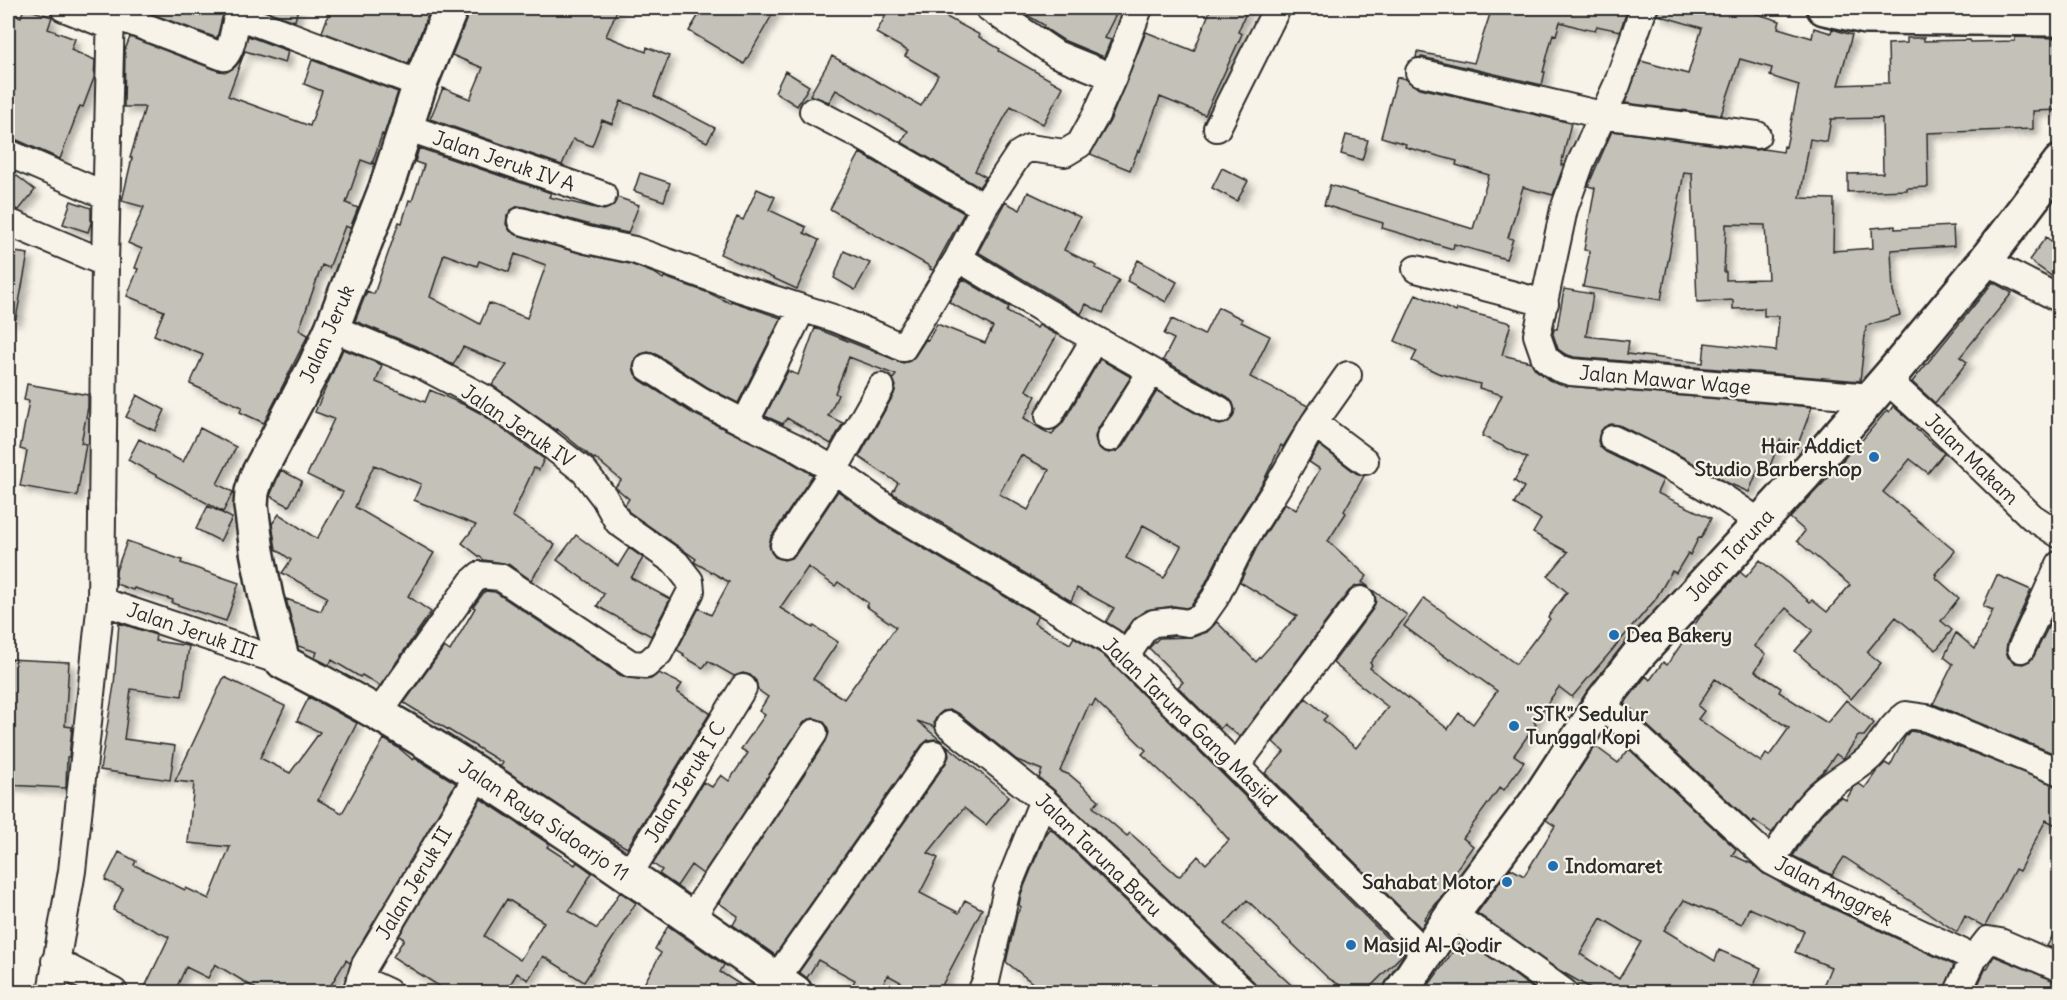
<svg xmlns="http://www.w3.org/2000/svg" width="2067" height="1000" viewBox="0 0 2067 1000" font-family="Delius,sans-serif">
<defs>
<filter id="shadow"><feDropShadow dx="5.5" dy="5.5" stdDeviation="3" flood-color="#0004"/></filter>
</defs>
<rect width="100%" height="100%" fill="#f7f3e8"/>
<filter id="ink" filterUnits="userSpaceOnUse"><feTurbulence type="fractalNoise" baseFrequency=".0167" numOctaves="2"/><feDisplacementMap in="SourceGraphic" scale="12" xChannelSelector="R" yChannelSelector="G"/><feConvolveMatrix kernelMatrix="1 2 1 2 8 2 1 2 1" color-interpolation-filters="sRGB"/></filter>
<g filter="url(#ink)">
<path fill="#c4c1b9" stroke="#2b2b2b" stroke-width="1.5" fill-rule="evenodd" filter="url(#shadow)" d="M24 8 52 17 48 29 75 39 71 50 95 60 94 78 83 107 80 106 60 159 8 136V12L21 17Z
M145 8H231L224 13 222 18 217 38 144 11Z
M258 8H298L295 21Z
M331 8H431L408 64 322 32Z
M469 8H618L606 36 646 52 647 47 669 56 654 96 715 128 707 142 645 110 621 101 612 124 602 120 592 146 573 139 562 165 430 119 443 88 470 99 483 68 452 55 468 15Z
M703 8H776L744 64 689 31Z
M890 8H930L980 35 979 37 1000 49 999 51 1063 87 1043 124 1011 106 975 171 986 177 979 187 901 142 908 131 836 90 829 102 810 95 832 56 921 106 938 75 905 56 908 51 876 33Z
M1015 8H1119L1104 38 1111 40 1104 57 1063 40 1043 27 1044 25Z
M1211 8H1248L1238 32 1242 34 1205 115 1160 97 1140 151 1138 150 1130 170 1090 154 1110 121 1146 32 1194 51Z
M1492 8H1628L1620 31 1597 26 1595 30 1585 28 1584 29 1560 22 1556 35 1553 34 1543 72H1545L1542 85 1422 57 1416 58 1417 52 1474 63Z
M1659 8H1742L1754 11V13L1780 21 1778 28 1812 38 1814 28 1831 33 1832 29 1852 35 1838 85 1889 83 1888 44 1907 43V38H1924V41L1970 40 1971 42 2015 41V37L2060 38V66H2058L2060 110 2033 111V129L1927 133 1928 187 1907 188V190L1848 192V174L1883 173 1882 118 1831 119 1827 142 1810 139 1800 198 1834 199 1833 251 1873 248 1872 228 1895 226V229L1953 226 1954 246 1891 250 1893 292 1900 315 1866 326 1860 381 1574 357 1565 354 1558 349 1553 334 1554 329H1557L1564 289 1593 294 1586 336 1629 341 1627 354 1703 363 1705 343 1776 351 1779 316H1764V308L1733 309V300L1697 302 1692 173 1684 172 1661 300 1583 287 1590 251 1584 250 1595 188 1588 186 1612 131 1755 150 1763 149 1783 152 1784 146 1786 147 1799 85 1770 76 1772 68 1740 59 1721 115 1625 103 1641 61 1688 74 1702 28 1658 15ZM1726 224 1765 225 1768 279 1726 280V272H1724Z
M248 36 288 51 285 63 245 51 228 96 310 126 322 91 304 84 312 60 398 92 384 135 382 134 372 164 361 160 346 203 358 208 350 228 345 226 329 268 322 265 299 330 308 335 264 423 240 412 242 407 190 384 203 355 154 335 164 311 127 296 138 269 135 268 142 249 128 243 144 207 122 201 132 158H130L145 107H124L125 50 130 37 219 71 227 72 235 67 240 61Z
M785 71 809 86 797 106 775 92Z
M1397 77 1406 79 1416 87 1571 123 1561 165H1564L1553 195 1523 187 1508 238 1513 239 1506 259 1454 244 1453 249 1382 228 1383 223 1324 205 1330 185 1473 229 1489 175 1456 165 1457 161 1405 147 1406 144 1381 137Z
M1346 135 1368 140 1362 160 1341 154Z
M419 148 551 193 549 197 604 210 613 206 617 197 639 205 628 233 591 225 525 207 518 206 511 210 507 216 506 224 510 231 517 235 583 254 630 264 656 274 663 279 664 277 709 293 730 303 731 301 781 318 738 403 707 387 656 354 648 352 641 354 635 359 633 367 635 374 640 380 692 413 786 459 813 475 771 537 769 545 771 552 775 557 784 560 791 558 796 554 838 491 886 526 1038 616 1034 623 1070 644 1074 637 1102 654 1403 954 1366 991 1348 990 1328 978 1247 900 1225 924 1300 993H1258L1253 981 1053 789 1039 778 1042 770 1017 760 958 713 951 710 943 711 938 715 934 722 935 727 917 721 1009 796 986 825 964 808 928 853 938 858 920 893 959 913 965 900 982 909 938 993H920L888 975 878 993H848L855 980 818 960 807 978 799 972 946 763 949 756 948 748 942 741 935 739 928 740 922 745 775 955 733 925 738 916 719 903 826 741 829 733 827 726 823 721 814 718 807 720 802 725 703 874 691 865 677 886 659 874 662 870 653 864 703 782 712 787 721 775 729 781 748 753 741 749 765 715 759 711 768 697 758 690 756 681 750 675 743 673 734 676 708 661 703 668 683 656 684 654 677 650 699 608 711 615 729 582 694 562 696 559 629 512 625 505 629 499 615 487 621 480 595 458 594 459 557 429V431L492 385 507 365 463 347 453 365 425 350 355 321 367 291 374 294 399 222 402 223 409 200 412 201 424 165 415 162ZM444 254 477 266 479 261 509 272 515 254 546 265 527 318 489 303 480 324 430 297ZM808 567 835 586 838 582 868 603 866 606 896 627 844 699 813 679 838 642 814 626 813 628 780 608ZM1095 700 1146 750 1142 754 1207 815 1229 840 1206 864 1198 856 1180 876 1177 875 1130 833 1127 836 1093 807 1099 800 1070 775 1060 771 1089 704 1092 706Z
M860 153 964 213 933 270 930 269 931 267 830 209Z
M1222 168 1248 181 1237 201 1212 188Z
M8 169 35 190 19 210 8 207Z
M640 173 670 183 664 201 634 191Z
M757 189 775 197 769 210 806 227 804 233 819 240 797 289 720 254 737 217 743 220Z
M1028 192 1080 217 1064 250 1097 266 1095 268 1119 280 1103 313 1086 304 1081 314 978 252 1005 202 1020 210Z
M71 201 91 208V223L88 232 63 224Z
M2046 237 2060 248V282L2029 260Z
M8 251 28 254 16 319 8 318Z
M844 251 870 263 855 290 834 278Z
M1138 260 1177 282 1166 302 1127 281Z
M963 279 1009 307 1007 312 1037 328 1039 325 1057 335 1026 390 1036 396 1024 418 1041 429 1052 435 1055 430 1062 424 1100 359 1131 377 1097 430 1095 437 1097 446 1103 451 1109 453 1117 451 1123 446 1157 391 1213 423 1220 425 1227 423 1233 417 1235 410 1233 403 1228 397 1163 360 1174 339 1164 334 1172 319 1204 335 1218 307 1242 319 1241 322 1270 336 1250 377 1308 406 1283 447 1281 445 1263 482 1231 532 1202 590 1191 606 1186 608 1174 606 1147 610 1133 619 1123 633 1106 622 1114 608 1077 588 1071 601 892 493 898 483 859 457 894 394 896 386 893 379 896 375 849 357 835 393 838 395 828 416 843 423 831 444 787 418 783 424 765 416 788 371 798 375 815 328 903 363 910 361 915 356 926 339 928 340 937 324 985 343 993 327 949 302ZM1021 455 1049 470 1028 510 999 494ZM1143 525 1181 546 1164 578 1126 558Z
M1993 282 2012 293 1960 357 1967 362 1935 403 1912 382Z
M1416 294 1456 312 1457 309 1511 323 1502 355 1531 362 1536 370 1549 380 1567 386 1812 407 1797 447 1780 440 1770 466 1761 462 1749 492 1728 483 1677 454 1619 425 1611 424 1604 427 1600 432 1598 441 1600 447 1606 452 1663 480 1657 493 1711 518 1701 538 1699 537 1690 555 1688 553 1676 573 1672 571 1655 600 1572 697 1559 687 1534 722 1536 724 1514 755 1524 762 1504 790 1500 787 1463 838 1473 846 1450 878 1454 881 1424 919 1426 920 1421 928 1265 773 1284 752 1273 742 1306 698 1327 716 1323 720 1356 748 1388 707 1333 663 1373 609 1376 601 1375 595 1371 589 1407 615 1370 663 1372 665 1370 668 1448 729 1459 713 1473 724 1497 691 1451 658 1450 660 1404 626 1424 598 1516 664 1550 619 1548 617 1567 592 1548 576 1568 552 1533 533 1541 519 1514 504 1524 487 1514 481 1527 458 1482 436 1502 395 1479 388 1480 384 1438 373 1412 361 1417 351 1395 341Z
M343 349 382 365 376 382 425 402 430 390 467 406 480 413 544 459 539 470 534 468 512 516 555 545 531 580 508 564 484 560 462 543 476 525 414 500 421 484 374 465 355 507 434 553 408 596 431 612 380 686 362 675 360 677 332 660 329 665 315 658 317 652 298 646 286 599 321 611 327 597 282 573 291 560 276 549 272 524 279 514 317 539 343 492 307 475 334 419 315 412Z
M27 384 88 395V407L81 443 86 444 77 496 20 486 27 451 20 449 29 401 24 400Z
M137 395 165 410 155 431 126 417Z
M1893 406 1917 427 1916 429 1944 453 1928 473 1910 459 1883 492 1955 551 1935 574 1937 575 1935 577 1959 598 1941 621 1952 630 1936 650 1896 617 1867 652 1881 663 1851 699 1795 651 1813 630 1786 608 1754 646 1766 654 1755 671 1781 688 1779 692 1827 723 1846 700 1874 723 1864 736H1858L1843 759 1836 754 1823 772 1807 786 1793 802 1772 833 1754 820 1752 823 1637 716 1638 714 1624 704 1646 676 1650 680 1663 662 1667 665 1704 611 1740 572 1746 577 1760 560 1810 602 1812 600 1827 612 1850 585 1797 541 1805 531 1790 518 1827 479 1853 448V451L1887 410 1889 412ZM1715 679 1789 728 1769 756 1766 754 1761 762 1698 719 1704 711 1698 706Z
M200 428 236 447 217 484 233 492 223 512 128 460 139 439 183 462Z
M1319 445 1356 473 1364 476 1344 511 1346 513 1328 541 1367 576 1362 582 1369 587 1362 585 1356 586 1349 591 1240 737 1224 724 1220 729 1178 687 1183 682 1149 648 1159 638 1193 637 1207 632 1217 622 1256 662 1297 616 1240 582 1257 547 1285 503 1296 510 1320 469 1309 462Z
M281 470 302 481 289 506 270 496Z
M208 506 232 518 220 541 196 529Z
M576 535 618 566 629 548 643 558 631 578 670 599 651 636 597 606 604 594 557 560Z
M127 541 182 560 181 563 239 583 226 621 172 603 173 600 134 588 133 590 116 584V571Z
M1997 575 2031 590 2007 643 2006 651 2008 657 2015 663 2023 664 2030 661 2034 656 2060 603V756L1933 704 1953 664 1944 657 1956 633 1975 649 1993 610 1983 606Z
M485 591 495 592 623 677 645 680 651 679 659 673 682 684 677 692 710 713 627 848 593 828 500 767 503 763 404 703 444 647 450 651 475 608 473 607Z
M119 623 156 635 155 641 189 646 182 696 131 689 124 739 175 746 170 780 100 770 114 685Z
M8 659 69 662 65 726 72 727 69 757H67L66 788 8 785Z
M224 677 285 706 260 758 290 773 320 732 297 721 309 697 357 723 318 800 342 813 384 739 400 749 413 760 415 758 456 783 350 963 346 960 326 993H263L215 964 208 978 186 967 174 993H142L169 937 113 910 123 889 105 880 119 852 136 861 134 865 185 890 186 888 209 899 230 847 188 843 194 783 175 781Z
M1910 731 1923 733 2060 787V827L2046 820 2019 871 2015 869 1985 926H1983L1965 916 1957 932 1844 857 1832 875 1793 856 1816 820 1833 803 1841 797 1846 800 1853 788 1859 784 1865 788 1876 772 1885 763 1890 766 1905 737Z
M1595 746 1618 763 1629 749 1736 849 1732 855 1752 864 1764 874 1795 891 1954 965 1943 993H1820L1831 967 1795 952 1804 931 1749 908 1742 924 1684 900 1664 930 1715 961 1719 950 1761 968 1751 993H1599L1557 969 1477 913 1510 868 1524 876 1555 826 1546 820ZM1601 918 1641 942 1619 979 1580 954Z
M481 799 549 844 547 847 575 865 577 862 592 873 569 911 597 929 620 892 636 903 584 982 543 956 528 980 517 973 505 993H450L393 957 404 939 399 936ZM507 899 544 922 520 960 484 936Z
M1050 828 1222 993H1030L1035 985 1006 962 1017 914 1021 907 1019 905 1021 894 1046 833Z
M2060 922V951L2047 946Z
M668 926 724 965 720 972 754 993H639L661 953 655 949Z
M1462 939 1496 961 1539 993H1423Z
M1994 956 2060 983 2056 993H1974L1986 968 1987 969Z"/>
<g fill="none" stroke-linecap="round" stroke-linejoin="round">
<g stroke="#2b2b2b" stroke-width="30">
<path id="street" d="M64 8 112 27
M989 8 1056 54 1113 77
M1644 8 1617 85 1581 162 1564 209 1537 335 1545 358 1558 368 1571 372 1871 397
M111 14 224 57C232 49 233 34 236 22L243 18 420 84
M1419 72 1602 115 1757 135
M813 111 861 136 984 207
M406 127 603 195
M1217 128 1277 8
M8 153 107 196
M521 221 587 240 634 250 739 288 833 318 878 336 903 348 958 258 984 207 1019 154 1029 148 1065 153 1080 144 1096 115 1113 77 1139 8
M8 222 105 263
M958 258 1047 312 1220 410
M1985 261 2060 299
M1416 269 1545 303
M802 309 745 423 793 446 834 470 894 513 1111 642 1426 954
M332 328 419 364 488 400 539 436 584 471 604 497 618 522 676 563 690 581 691 591 659 653 646 665 631 664 500 577 480 575 472 582 378 714
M648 367 700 400 745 423
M1887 380 1939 427 2032 517 2060 535
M1049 416 1094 340
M1314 423 1348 375
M1110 438 1151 372
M1613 439C1664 463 1715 489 1760 523
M784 545 834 470 881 387
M101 601 283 662
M2021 649 2060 564
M1126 656 1145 628 1154 623 1175 621 1188 623 1201 618 1215 598 1244 540 1278 486 1314 423 1365 461
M1601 703 1771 861 1801 877 1974 958
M949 725 1043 800 1243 992
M1237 765 1361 600
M1771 861C1786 840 1799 814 1817 797 1833 781 1854 772 1870 757 1883 744 1890 726 1906 715L1927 718 2060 772
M628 876 743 688
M1452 915 1504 949 1564 992
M691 918 814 733
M55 961 114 992
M360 979 388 992
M776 979 934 754
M51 992 72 871 101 601 105 263 111 8
M356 992 365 965 478 775
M981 992 986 981 1007 889 1043 800
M1958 992 1974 958 1988 940 2000 942 2060 968"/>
</g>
<g stroke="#2b2b2b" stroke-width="38">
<path id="secondary" d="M451 8 420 84 386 188 332 328 315 366 257 476 252 492 251 506 257 551 266 597 283 662C315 679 348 696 379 714 523 798 659 896 795 992
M1824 8 1865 17 2060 19
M1401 992 1452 915 1537 801 1601 703 1639 654 1805 474 1894 371 1985 261 2060 162"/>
</g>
<use href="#street" stroke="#f7f3e8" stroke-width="26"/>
<use href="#secondary" stroke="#f7f3e8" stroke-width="33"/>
</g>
</g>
<g fill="#1f6fb2" stroke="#f7f3e8" stroke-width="2">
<circle cx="1874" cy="457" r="6"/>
<circle cx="1614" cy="635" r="6"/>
<circle cx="1514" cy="726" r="6"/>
<circle cx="1553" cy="866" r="6"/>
<circle cx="1507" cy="882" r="6"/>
<circle cx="1351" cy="945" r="6"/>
</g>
<g text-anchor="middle" stroke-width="4.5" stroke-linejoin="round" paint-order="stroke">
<g font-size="20" fill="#2b2b2b" stroke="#f7f3e8">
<text transform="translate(504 161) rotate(19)" y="7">Jalan Jeruk IV A</text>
<text transform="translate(327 334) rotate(-66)" y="7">Jalan Jeruk</text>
<text transform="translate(1665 380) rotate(5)" y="7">Jalan Mawar Wage</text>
<text transform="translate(518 426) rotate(34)" y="7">Jalan Jeruk IV</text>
<text transform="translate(1972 459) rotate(44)" y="7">Jalan Makam</text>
<text transform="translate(1730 555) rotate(-47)" y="7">Jalan Taruna</text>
<text transform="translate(192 631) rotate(19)" y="7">Jalan Jeruk III</text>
<text transform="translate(1190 722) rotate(44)" y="7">Jalan Taruna Gang Masjid</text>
<text transform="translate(685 782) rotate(-59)" y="7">Jalan Jeruk I C</text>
<text transform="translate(544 820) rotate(34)" y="7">Jalan Raya Sidoarjo 11</text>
<text transform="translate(1099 855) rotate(44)" y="7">Jalan Taruna Baru</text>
<text transform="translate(414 883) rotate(-59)" y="7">Jalan Jeruk II</text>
<text transform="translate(1834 891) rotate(27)" y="7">Jalan Anggrek</text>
</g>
<g font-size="20" font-weight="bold" fill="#2b2b2b" stroke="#f7f3e8" text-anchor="start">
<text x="1862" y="453" text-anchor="end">Hair Addict<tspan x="1862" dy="23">Studio Barbershop</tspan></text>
<text x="1626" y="642">Dea Bakery</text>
<text x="1526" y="721">"STK" Sedulur<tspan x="1526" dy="23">Tunggal Kopi</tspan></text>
<text x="1565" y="873">Indomaret</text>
<text x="1495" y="889" text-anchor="end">Sahabat Motor</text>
<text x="1363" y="952">Masjid Al-Qodir</text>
</g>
</g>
<rect width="2067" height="1000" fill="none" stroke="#f7f3e8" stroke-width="30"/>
<rect x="15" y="15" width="2037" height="970" fill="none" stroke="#2b2b2b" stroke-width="2" filter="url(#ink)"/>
</svg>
